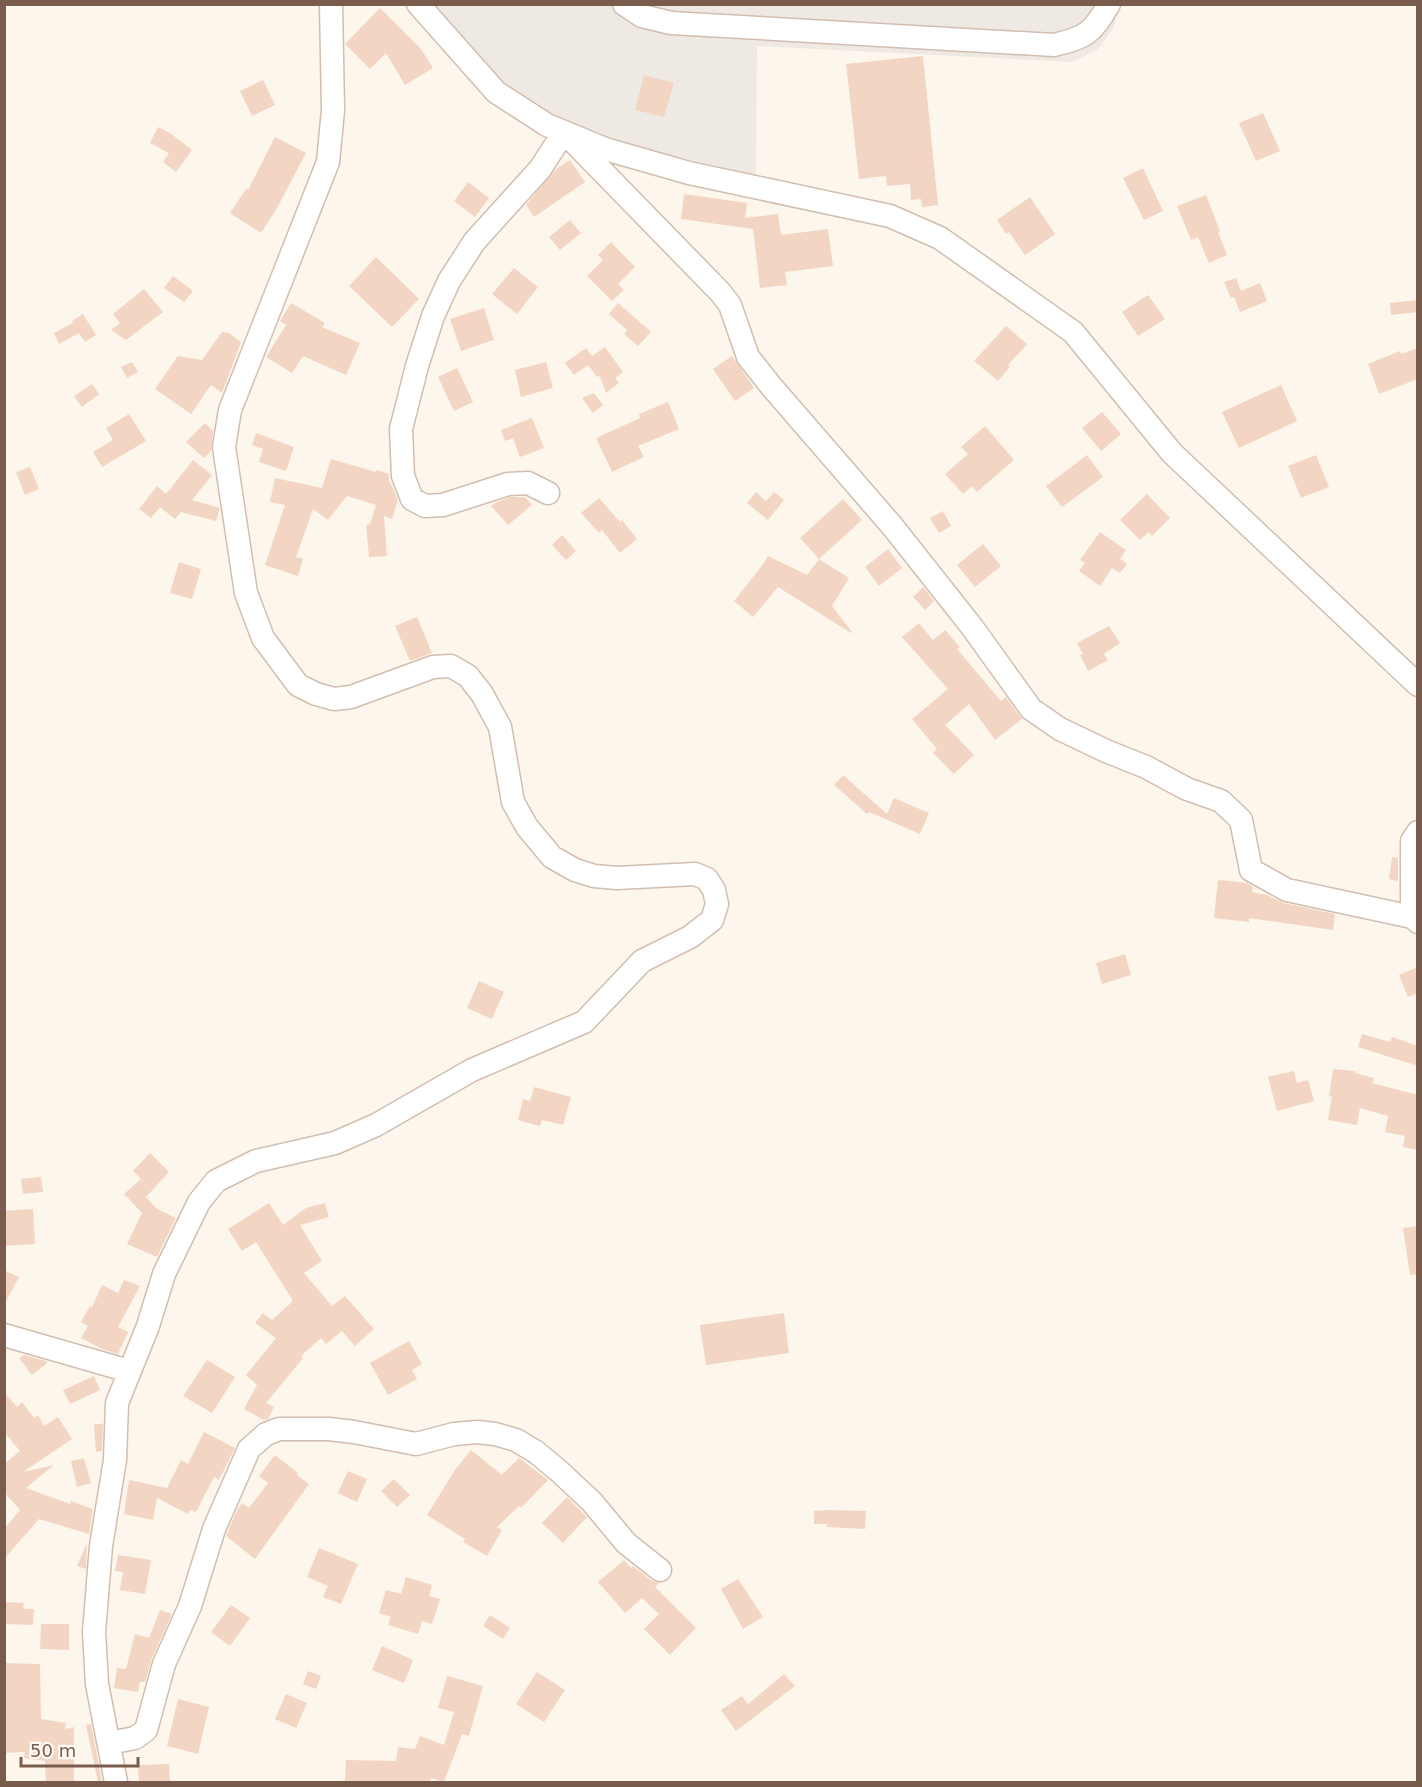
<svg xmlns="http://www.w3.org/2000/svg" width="1422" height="1787" viewBox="0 0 1422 1787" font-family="'DejaVu Sans',sans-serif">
<rect width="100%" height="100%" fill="#fdf6ec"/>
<path fill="#efe9e4" d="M433 5H1119L1113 29 1097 50 1072 62 757 46 756 175 661 153 569 126 517 96 482 66Z"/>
<path fill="#f3d5c3" d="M380 8 421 49 433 68 405 85 386 53 370 69 345 44Z
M923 56 938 205 922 207 921 199 911 200 910 184 887 186 886 176 859 179 846 64Z
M644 75 674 83 664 117 635 110Z
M263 80 275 105 252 116 240 91Z
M1263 113 1280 151 1256 161 1239 123Z
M158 127 170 133 192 150 176 172 163 162 169 153 150 143Z
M275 137 306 153 277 208 261 233 230 213 246 189 248 190Z
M570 160 585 182 534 217 526 205 556 169Z
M1143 168 1163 211 1144 220 1123 178Z
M468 182 489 198 475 217 454 201Z
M684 194 747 203 745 218 778 214 781 235 828 229 833 266 785 272 787 285 760 288 753 229 681 219Z
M1206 195 1220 231 1218 232 1227 255 1209 263 1198 237 1191 240 1177 206Z
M1030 197 1055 234 1025 255 1009 232 1006 234 997 220Z
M570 220 581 233 560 250 549 237Z
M611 242 635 267 618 284 624 290 612 301 587 276 603 260 598 255Z
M376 257 419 299 392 327 349 286Z
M514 268 538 287 517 314 492 294Z
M173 276 193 291 184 302 164 288Z
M1236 278 1241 291 1260 283 1267 301 1240 312 1234 297 1231 298 1224 282Z
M144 289 163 312 126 340 111 330 120 323 113 314Z
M1148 295 1165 319 1138 336 1122 312Z
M1418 300V312L1391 315 1390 303Z
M291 303 325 323 322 327 360 343 346 375 303 356 292 373 266 357 286 325 280 321Z
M618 303 651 332 638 346 624 334 627 330 609 314Z
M484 308 494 340 461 351 450 319Z
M83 314 96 335 85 342 79 333 59 344 54 333 73 323 72 321Z
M1006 326 1027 344 1008 365 1010 367 998 381 974 361Z
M222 332 229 333 241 342 222 393 211 385 191 414 155 389 178 356 202 360Z
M605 347 623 372 615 378 619 383 606 393 600 376 597 377 588 365 574 375 565 363 586 348 592 356Z
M1418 348V379L1379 394 1368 364 1400 351 1401 354Z
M732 356 754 388 735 401 713 369Z
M132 362 138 372 127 378 121 367Z
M546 362 553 388 521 397 515 370Z
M457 368 473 402 454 411 438 377Z
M92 384 99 394 82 407 74 396Z
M1281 385 1297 421 1239 448 1222 412Z
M594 393 603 405 593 413 582 398Z
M668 402 679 429 638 446 644 457 612 472 596 438 640 418 639 414Z
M1102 412 1121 434 1101 451 1082 428Z
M129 414 146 441 102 467 93 452 113 440 106 428Z
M532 418 544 448 520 457 513 438 505 441 501 430Z
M205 423 213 431 211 451 204 458 186 442Z
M985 426 1014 460 977 492 972 486 963 494 945 474 968 454 961 447Z
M256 433 294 447 286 471 259 462 263 449 252 445Z
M1087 455 1103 477 1062 507 1046 486Z
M1316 455 1329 487 1301 498 1288 466Z
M331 459 376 472 377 470 389 474V480L398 500 392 519 384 516 387 556 369 557 366 525 370 524 376 505 347 496 328 520 313 509 296 557 303 559 298 576 265 565 285 505 270 502 275 478 322 488Z
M193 460 212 475 192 500 220 508 216 521 181 512 175 519 160 507 151 518 139 509 157 486 166 494Z
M30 467 39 489 25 495 16 472Z
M756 492 766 501 774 492 784 500 768 520 747 503Z
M1147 494 1170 518 1152 536 1149 532 1140 540 1120 520Z
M510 497H525L532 505 508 525 491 506 497 502Z
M599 498 620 522 622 520 637 539 620 553 602 530 599 533 581 513Z
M843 499 862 520 819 559 849 578 832 606 852 632 851 633 778 587 753 617 734 601 764 563 768 556 807 575 819 559 800 538Z
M943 511 951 526 939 533 930 518Z
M1100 532 1126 550 1120 559 1127 564 1120 573 1112 568 1100 586 1079 571 1085 563 1080 560Z
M562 535 576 551 566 560 552 545Z
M983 544 1001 566 975 587 957 565Z
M888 549 902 568 879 586 865 567Z
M179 562 201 569 192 599 170 593Z
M923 587 934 601 925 610 913 597Z
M417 617 432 653 410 661 395 626Z
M919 623 933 640 945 630 960 647 957 649 1001 701 1006 697 1022 719 995 740 969 704 945 725 974 755 954 774 933 753 937 749 912 719 948 689 902 637Z
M1109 626 1120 643 1104 654 1108 660 1088 671 1080 655 1083 654 1077 643Z
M843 775 887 814 894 798 929 813 920 834 869 812 867 814 834 785Z
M1392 857 1398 858V881L1389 879Z
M1218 880 1247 883 1253 887 1252 892 1267 895 1284 903 1335 914 1333 930 1249 918V922L1214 918Z
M1125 954 1131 975 1102 984 1096 963Z
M1418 967V993L1408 997 1399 975Z
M479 981 504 992 492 1019 467 1008Z
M1362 1034 1390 1042 1392 1037 1418 1046V1066L1358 1047Z
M1333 1069 1355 1071V1073L1374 1078 1372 1083 1418 1095V1150L1403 1147 1405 1136 1385 1132 1388 1116 1360 1108 1357 1125 1328 1120 1332 1096 1329 1097Z
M1294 1071 1297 1083 1308 1080 1314 1101 1277 1111 1268 1077Z
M534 1087 571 1097 563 1125 542 1120 540 1126 518 1120 523 1099 530 1101Z
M150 1153 169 1172 146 1197 157 1209 176 1218 157 1257 127 1244 142 1213 124 1194 141 1179 133 1171Z
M41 1177 43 1192 23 1194 21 1179Z
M269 1203 283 1225 306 1208 325 1203 329 1217 300 1225 322 1261 304 1273 332 1306 345 1296 374 1329 355 1346 342 1331 326 1344 321 1338 301 1356 303 1358 266 1403 274 1407 268 1419 264 1420 244 1409 257 1385 246 1375 276 1338 255 1323 263 1313 272 1320 293 1301 256 1242 242 1251 228 1229Z
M33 1209 35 1244 5 1246 4 1211Z
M1418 1226V1274L1410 1275 1403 1228Z
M4 1270 19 1277 4 1305Z
M124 1280 140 1286 118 1327 128 1332 118 1354 102 1349 81 1338 88 1326 81 1322 90 1306 92 1307 102 1285 118 1293Z
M784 1313 789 1353 706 1365 700 1325Z
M409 1341 422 1364 412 1370 417 1379 388 1395 370 1363Z
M24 1355 46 1361 47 1363 32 1375 19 1358Z
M207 1360 235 1377 212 1413 183 1396Z
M94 1376 100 1390 70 1404 63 1390Z
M4 1392 17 1407 22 1402 34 1418 38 1415 44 1426 58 1417 72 1439 23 1472 54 1465 26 1488 70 1504 71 1501 93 1509 89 1534 39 1519 4 1559V1529L20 1510 4 1492V1464L20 1451 4 1432Z
M94 1424H103L102 1451 96 1452Z
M204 1432 235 1448 219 1480 214 1477 196 1512 190 1510 188 1514 157 1498 153 1520 124 1514 129 1480 167 1488 181 1460 188 1464Z
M471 1450 502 1475 519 1458 548 1480 521 1508 519 1506 497 1527 502 1530 487 1556 463 1542 465 1539 427 1515 455 1470Z
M275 1455 298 1473 297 1475 309 1484 255 1559 226 1536 237 1510 242 1503 249 1508 268 1483 259 1476Z
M84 1458 91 1483 77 1487 71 1461Z
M348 1471 367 1479 357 1502 338 1493Z
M394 1479 410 1495 397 1507 381 1491Z
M567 1497 587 1517 563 1543 542 1523Z
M828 1510 866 1511 865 1529 827 1527V1524H814V1511Z
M86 1545H87L86 1569 77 1566Z
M319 1548 358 1564 341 1604 323 1597 328 1586 307 1577Z
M118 1555 151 1560 145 1594 120 1590 123 1572 115 1571Z
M624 1560 631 1568 633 1566 652 1581 659 1583 655 1587 696 1628 670 1655 644 1629 659 1614 642 1598 625 1613 598 1582Z
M406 1577 432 1585 429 1596 440 1599 432 1624 422 1621 418 1634 388 1625 391 1617 379 1613 386 1590 401 1594Z
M738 1579 763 1617 743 1629 721 1589Z
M4 1602 24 1603 23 1609H34L33 1625 4 1624Z
M231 1605 250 1618 230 1646 211 1632Z
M160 1610 172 1614 152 1658 145 1682H140L138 1692 114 1688 117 1668 126 1669 135 1634 149 1638Z
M490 1615 510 1628 503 1639 483 1626Z
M41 1624H69V1650L40 1649Z
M382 1646 413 1660 404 1683 372 1670Z
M4 1663 40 1664 41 1719 66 1723 65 1729 74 1727V1782H46L45 1761 24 1758 25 1752 4 1753Z
M308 1671 321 1676 316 1689 303 1684Z
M537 1672 565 1690 544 1722 516 1704Z
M784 1674 795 1686 736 1731 721 1710 742 1696 748 1704Z
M447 1676 483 1686 469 1736 462 1734 444 1782 431 1778 430 1782H345L346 1760 396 1761 398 1747 415 1749 420 1736 444 1745 454 1712 438 1708Z
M286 1694 307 1703 296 1728 275 1719Z
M178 1699 209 1707 198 1754 167 1746Z
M91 1724 102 1782H98L86 1725Z
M169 1764 170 1782H139L138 1765Z"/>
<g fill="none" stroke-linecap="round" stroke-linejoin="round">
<g stroke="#d1beb0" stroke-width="25">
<path id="minor" d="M418 4 496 92 547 125 605 149 689 173 890 216 940 238 1073 332 1172 453 1418 685
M624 4 642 16 671 23 1054 45C1085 38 1093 33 1109 4
M548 493 528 483 508 484 443 505 425 506 412 499 403 476 401 429 417 366 433 316 449 281 474 242 540 169 564 132 720 292 730 305 748 357 771 386 893 527 972 627 1031 709 1060 729 1106 751 1146 767 1187 789 1221 801 1241 820 1251 870 1287 890 1412 917
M1418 832 1412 841V917L1418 922
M4 1335 129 1371
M109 1743 135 1738 146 1730 164 1664 190 1606 214 1529 249 1449 266 1434 279 1429H329L354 1432 416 1444 454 1434 477 1432 495 1434 516 1440 536 1452 560 1472 592 1502 626 1543 660 1570
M116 1782 97 1684 94 1632 101 1546 115 1460 117 1403 148 1326 164 1274 199 1202 216 1181 256 1161 335 1143 376 1125 472 1070 584 1022 642 961 690 937 712 920 717 904 714 890 707 879 695 874 617 878 594 876 575 870 552 857 527 827 513 802 500 727 482 694 468 676 451 666 433 667 351 697 334 699 316 694 298 685 263 638 246 593 224 447 230 410 328 162 333 110 331 4"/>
</g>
<use href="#minor" stroke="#fff" stroke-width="22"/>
</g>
<rect width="1422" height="1787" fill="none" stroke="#7a5c4d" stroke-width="12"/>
<path d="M21 1757v9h117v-9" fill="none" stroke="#7a5c4d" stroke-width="3"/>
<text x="30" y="1757" font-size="18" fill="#7a5c4d" stroke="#fffaf3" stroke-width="4.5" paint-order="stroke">50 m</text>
</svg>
